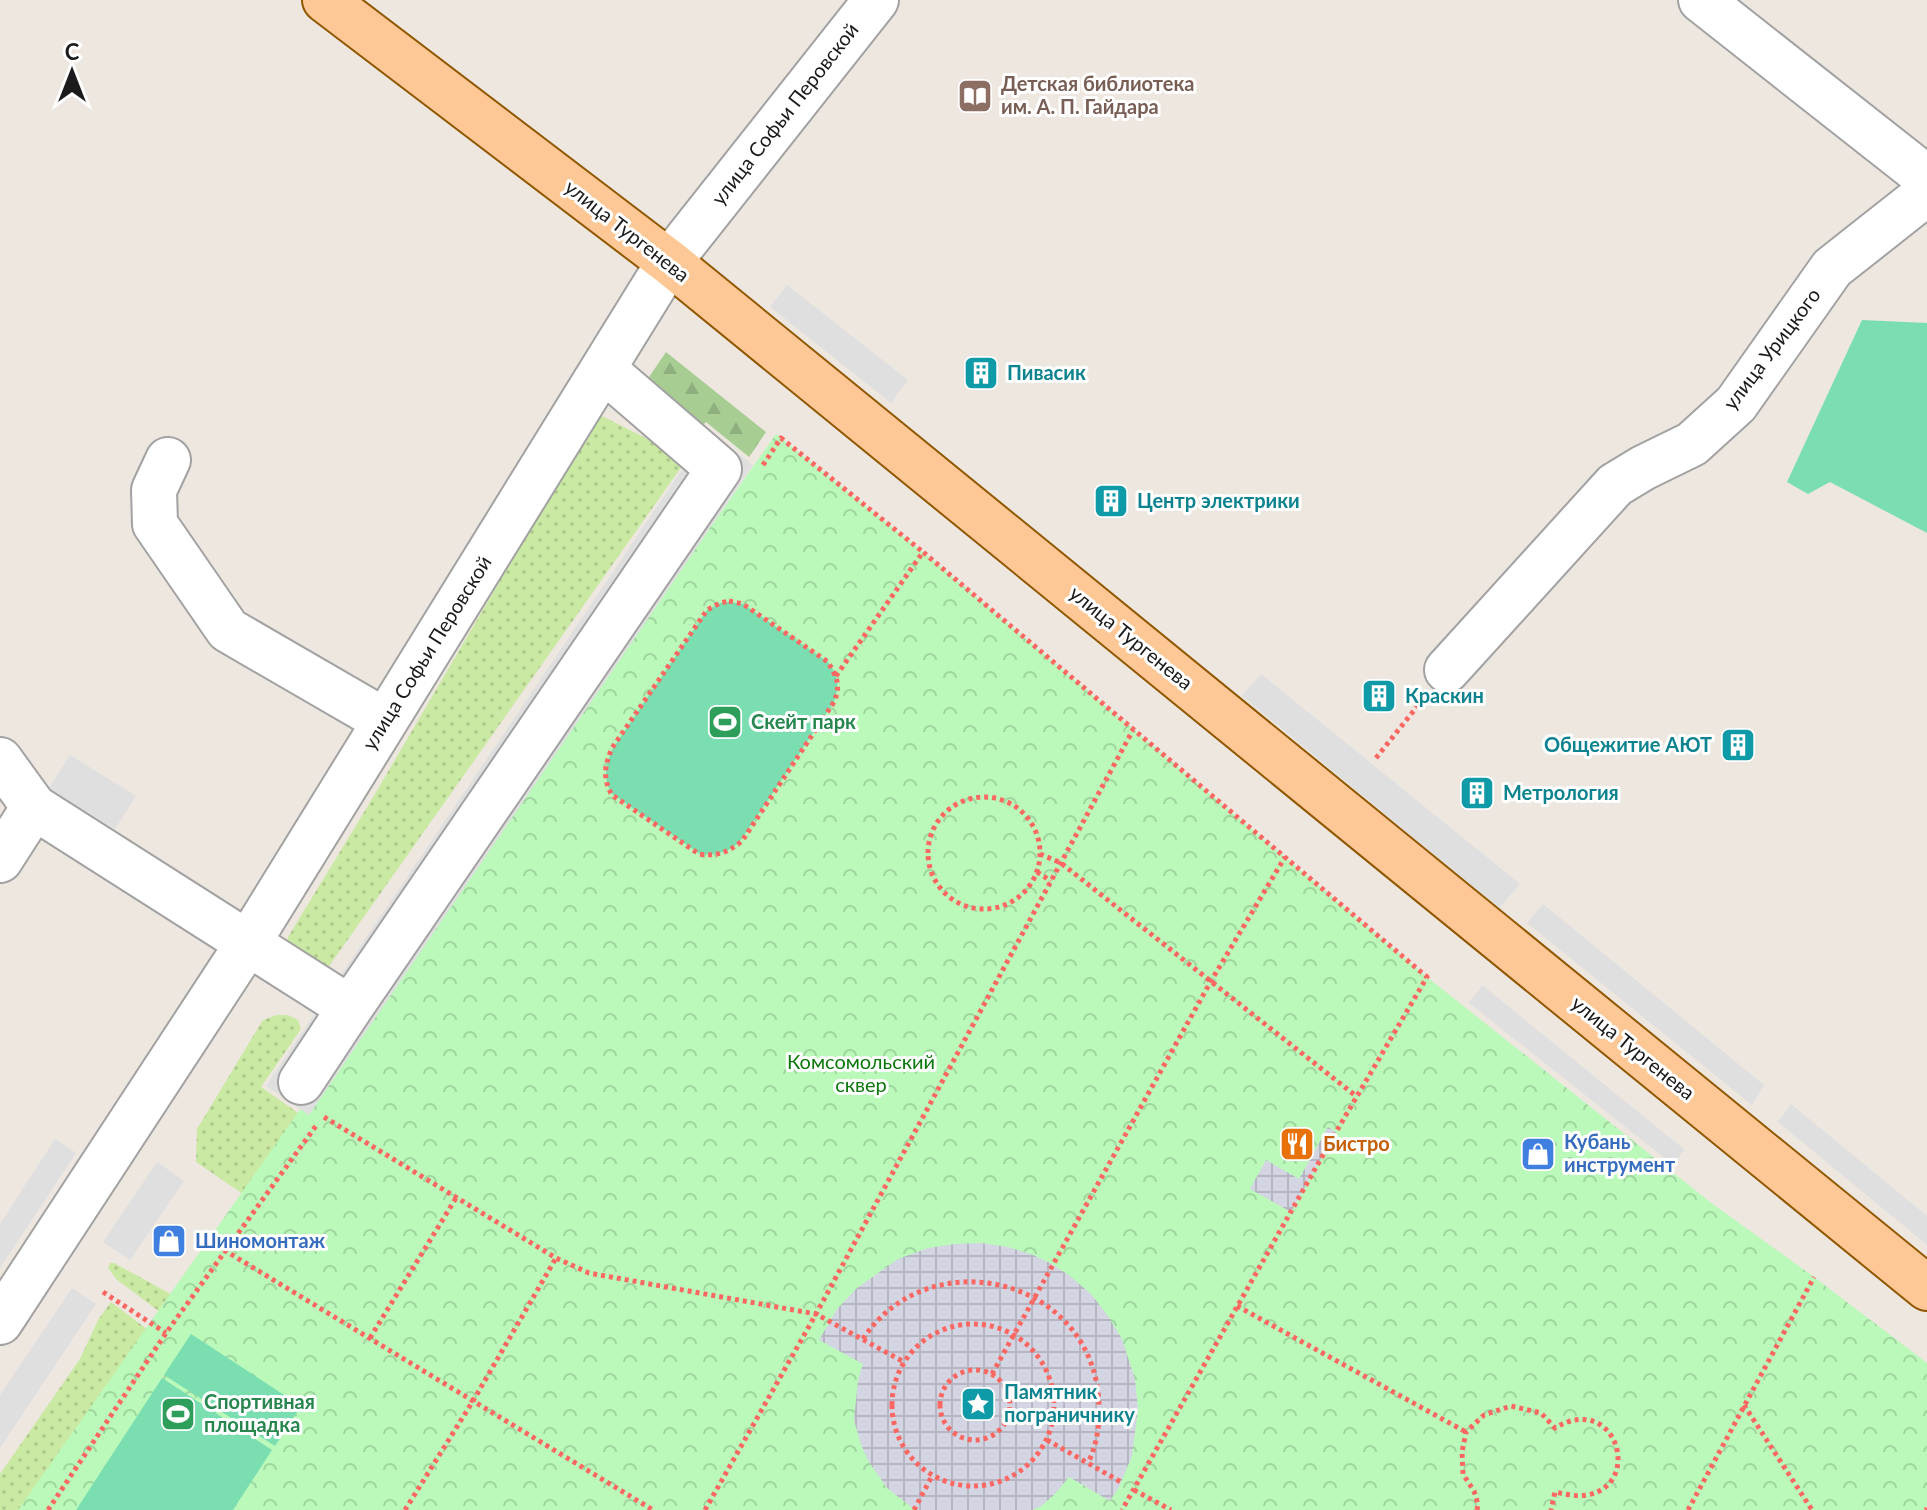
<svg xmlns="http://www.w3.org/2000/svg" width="1927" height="1510" viewBox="0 0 1927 1510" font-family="Lato,sans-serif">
<defs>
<pattern id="grass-dots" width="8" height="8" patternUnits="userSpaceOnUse" patternTransform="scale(2)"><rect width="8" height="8" fill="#cae9a3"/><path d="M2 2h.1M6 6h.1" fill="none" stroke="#adc78c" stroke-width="1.8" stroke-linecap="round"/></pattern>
<pattern id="forest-firs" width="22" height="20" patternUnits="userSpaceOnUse" patternTransform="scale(2)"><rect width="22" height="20" fill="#a8cd93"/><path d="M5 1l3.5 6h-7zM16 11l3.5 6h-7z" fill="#90af7e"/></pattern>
<pattern id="park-crowns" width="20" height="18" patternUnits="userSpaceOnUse" patternTransform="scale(2)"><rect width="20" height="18" fill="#baf9ba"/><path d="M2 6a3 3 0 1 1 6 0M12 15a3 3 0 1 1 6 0" fill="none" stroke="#9fd59f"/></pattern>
<pattern id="plaza-grid" width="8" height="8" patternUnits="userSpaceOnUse" patternTransform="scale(2)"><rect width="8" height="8" fill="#d4d5e2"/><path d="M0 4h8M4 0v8" fill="none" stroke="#b5b6c1"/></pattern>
</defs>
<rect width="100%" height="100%" fill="#ede7e0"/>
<path fill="url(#grass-dots)" d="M598 414 687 459 320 979 286 956 288 937 369 804Z
M277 1015H288L298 1020 301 1029 261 1087 304 1117 249 1198 196 1162 197 1129 263 1020Z
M110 1263H114L180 1299 168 1318 116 1279 108 1268Z
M111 1302 156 1336 40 1510H0V1474L80 1359 98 1320Z"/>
<path fill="url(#forest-firs)" d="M666 352 766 432 749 457 706 422 696 432 643 386Z"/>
<path fill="url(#park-crowns)" d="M776 434 923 552 1427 977 1710 1202 1814 1277 1927 1363V1510H18Z"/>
<path fill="#7bdeb1" d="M1862 320 1927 323V533L1830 482 1808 494 1787 482Z
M729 602 743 604 828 662C838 676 840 684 834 702L741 840C729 853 717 855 700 854L612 794C602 778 606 764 613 748L707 610 720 603Z
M191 1334 301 1406 275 1446 164 1375Z
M162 1378 272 1450 233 1510H76Z"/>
<path fill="#dfdfdf" d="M787 285 908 380 891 403 770 307Z
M708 431 753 465 309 1115 266 1086Z
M1261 674 1520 884 1499 908 1242 696Z
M70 755 136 796 115 829 49 788Z
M1543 904 1764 1085 1752 1105 1527 923Z
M1482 985 1685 1150 1672 1164 1469 1003Z
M1791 1104 1927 1216V1245L1778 1122Z
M55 1139 76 1153 0 1268V1224Z
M157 1162 184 1181 130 1260 103 1242Z
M72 1288 96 1304 0 1448V1395Z"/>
<path fill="url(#plaza-grid)" d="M1328 1127 1336 1132 1291 1212 1250 1189 1266 1160 1299 1179Z
M981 1243 1008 1247 1033 1255 1052 1264 1070 1276 1091 1294 1108 1316 1122 1339 1135 1379 1138 1409 1132 1456 1119 1487 1110 1501 1069 1477 1054 1495 1041 1506 1033 1510H915L887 1488 869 1462 861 1445 854 1420 858 1380 863 1364 819 1340 837 1309 857 1288 898 1259 928 1248 955 1244Z"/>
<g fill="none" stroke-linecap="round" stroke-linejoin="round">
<g stroke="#a2a2a2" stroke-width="48">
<path id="minor" d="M1701 0 1927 178
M168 460 154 490 155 524 228 630 385 721
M1447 670 1615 485 1643 468 1692 444 1736 404 1832 268 1927 193
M0 760 34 807 350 1008 719 469 603 369
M0 860 34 807
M301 1082 350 1008
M0 1322 248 943 669 262 876 0"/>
</g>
<g stroke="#915700" stroke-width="48">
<path id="major" d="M325 0 669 262 1927 1288"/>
</g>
<path stroke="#fb6762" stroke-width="5" stroke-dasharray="4 4" stroke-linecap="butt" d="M763 465 781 438 923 552
M729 601 743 604 828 662C837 678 841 684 834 702L742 841C729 852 716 857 699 854L612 795C602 778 605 765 612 748L707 610 720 603Z
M836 676 923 552 1427 977 1336 1132 1122 1510
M1376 758 1420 703
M928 853a56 56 0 1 1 112 0a56 56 0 1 1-112 0Z
M1040 854 1061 863 1356 1096
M1037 872 1051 881
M324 1117 556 1258 589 1273 816 1314 904 1362
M224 1250 653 1510
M103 1292 166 1333
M1237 1306 1466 1432
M892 1405a81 81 0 1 1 162 0a81 81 0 1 1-162 0Z
M370 1338 456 1198
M863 1339C925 1244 1077 1273 1097 1385 1101 1411 1100 1438 1088 1463
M940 1405a35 35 0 1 1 70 0a35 35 0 1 1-70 0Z
M992 1374 1211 981 1285 857
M1744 1405 1812 1510
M1047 1440 1121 1482
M1134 1490 1171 1510
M48 1510 166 1333 318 1123
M405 1510 473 1401 556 1258
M705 1510 816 1314 1133 730
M914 1510 932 1476
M1477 1510 1478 1504 1474 1491 1463 1474 1462 1452 1466 1432 1484 1415 1511 1406 1541 1413 1555 1428C1616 1391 1644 1485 1587 1495 1576 1497 1565 1494 1555 1492L1551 1510
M1688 1510 1814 1277
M1926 1510 1927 1508"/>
<use href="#minor" stroke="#fff" stroke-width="44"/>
<use href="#major" stroke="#fdc895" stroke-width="44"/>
</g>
<defs>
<g id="library-square" transform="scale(1.8)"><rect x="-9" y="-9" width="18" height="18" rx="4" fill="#8d6e63" stroke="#fff"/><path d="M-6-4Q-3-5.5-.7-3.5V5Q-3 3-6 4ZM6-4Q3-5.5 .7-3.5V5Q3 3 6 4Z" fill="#fff"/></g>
<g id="building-square" transform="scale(1.8)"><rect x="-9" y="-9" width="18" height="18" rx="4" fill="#0f9aa8" stroke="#fff"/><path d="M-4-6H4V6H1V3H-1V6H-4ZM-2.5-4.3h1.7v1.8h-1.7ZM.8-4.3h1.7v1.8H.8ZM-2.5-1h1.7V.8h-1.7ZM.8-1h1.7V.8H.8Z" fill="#fff"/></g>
<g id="stadium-square" transform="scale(1.8)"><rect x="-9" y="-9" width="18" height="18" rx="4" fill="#2e9e5b" stroke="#fff"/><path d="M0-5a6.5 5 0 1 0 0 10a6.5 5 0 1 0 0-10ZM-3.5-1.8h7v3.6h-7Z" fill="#fff"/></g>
<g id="restaurant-square" transform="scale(1.8)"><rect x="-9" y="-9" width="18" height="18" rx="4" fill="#e8710a" stroke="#fff"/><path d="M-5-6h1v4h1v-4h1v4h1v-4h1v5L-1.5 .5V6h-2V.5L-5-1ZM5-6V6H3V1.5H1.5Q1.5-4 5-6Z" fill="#fff"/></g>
<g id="shop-square" transform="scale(1.8)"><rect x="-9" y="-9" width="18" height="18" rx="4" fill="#3f7fe0" stroke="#fff"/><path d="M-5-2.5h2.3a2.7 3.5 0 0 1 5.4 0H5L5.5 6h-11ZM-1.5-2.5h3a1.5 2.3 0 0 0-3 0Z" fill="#fff"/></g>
<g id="sight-square" transform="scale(1.8)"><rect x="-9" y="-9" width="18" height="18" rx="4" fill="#0f9aa8" stroke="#fff"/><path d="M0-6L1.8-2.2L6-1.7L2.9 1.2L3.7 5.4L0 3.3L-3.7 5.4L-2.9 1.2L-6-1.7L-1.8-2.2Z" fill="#fff"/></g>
</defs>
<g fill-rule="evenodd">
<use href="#library-square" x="975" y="96"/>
<use href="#building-square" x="981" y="373"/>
<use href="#building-square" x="1111" y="501"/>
<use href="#building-square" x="1379" y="696"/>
<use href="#stadium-square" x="725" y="722"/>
<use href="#building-square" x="1738" y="745"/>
<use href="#building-square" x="1477" y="793"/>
<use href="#restaurant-square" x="1297" y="1144"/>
<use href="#shop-square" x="1538" y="1154"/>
<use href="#shop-square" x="169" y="1241"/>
<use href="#sight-square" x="978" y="1404"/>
<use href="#stadium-square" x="178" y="1414"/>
</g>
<g text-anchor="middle" stroke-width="6" stroke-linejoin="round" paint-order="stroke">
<g font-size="20" font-weight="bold" fill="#785e54" stroke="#fff" text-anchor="start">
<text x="1001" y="91">Детская библиотека<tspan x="1001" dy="23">им. А. П. Гайдара</tspan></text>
</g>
<g font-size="20" fill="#1b1b1b" stroke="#fff">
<text transform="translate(785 114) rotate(-52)" y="7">улица Софьи Перовской</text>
<text transform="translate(627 231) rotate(38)" y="7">улица Тургенева</text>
<text transform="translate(1772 349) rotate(-53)" y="7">улица Урицкого</text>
<text transform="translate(1131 638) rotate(39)" y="7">улица Тургенева</text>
<text transform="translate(427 653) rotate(-58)" y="7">улица Софьи Перовской</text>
<text transform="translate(1633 1048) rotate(39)" y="7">улица Тургенева</text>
</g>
<g font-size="20" font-weight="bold" fill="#0d838f" stroke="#fff" text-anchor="start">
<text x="1007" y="380">Пивасик</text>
<text x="1137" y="508">Центр электрики</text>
<text x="1405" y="703">Краскин</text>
<text x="1712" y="752" text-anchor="end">Общежитие АЮТ</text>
<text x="1503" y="800">Метрология</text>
<text x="1004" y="1399">Памятник<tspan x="1004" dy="23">пограничнику</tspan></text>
</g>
<g font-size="20" font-weight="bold" fill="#27864d" stroke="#fff" text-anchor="start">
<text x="751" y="729">Скейт парк</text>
<text x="204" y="1409">Спортивная<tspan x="204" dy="23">площадка</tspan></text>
</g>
<g font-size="20" fill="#0a780b" stroke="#fff">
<text x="861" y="1069">Комсомольский<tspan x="861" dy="23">сквер</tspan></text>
</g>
<g font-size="20" font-weight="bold" fill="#366cbe" stroke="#fff" text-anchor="start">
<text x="1564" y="1149">Кубань<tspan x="1564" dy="23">инструмент</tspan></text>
<text x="195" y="1248">Шиномонтаж</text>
</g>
<g font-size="20" font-weight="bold" fill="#c56008" stroke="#fff" text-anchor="start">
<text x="1323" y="1151">Бистро</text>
</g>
</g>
<g transform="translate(72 72)" stroke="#ffffff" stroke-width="6" paint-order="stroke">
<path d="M0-6L14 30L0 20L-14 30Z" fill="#1b1b1b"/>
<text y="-12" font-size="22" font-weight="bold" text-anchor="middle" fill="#1b1b1b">С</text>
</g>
</svg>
